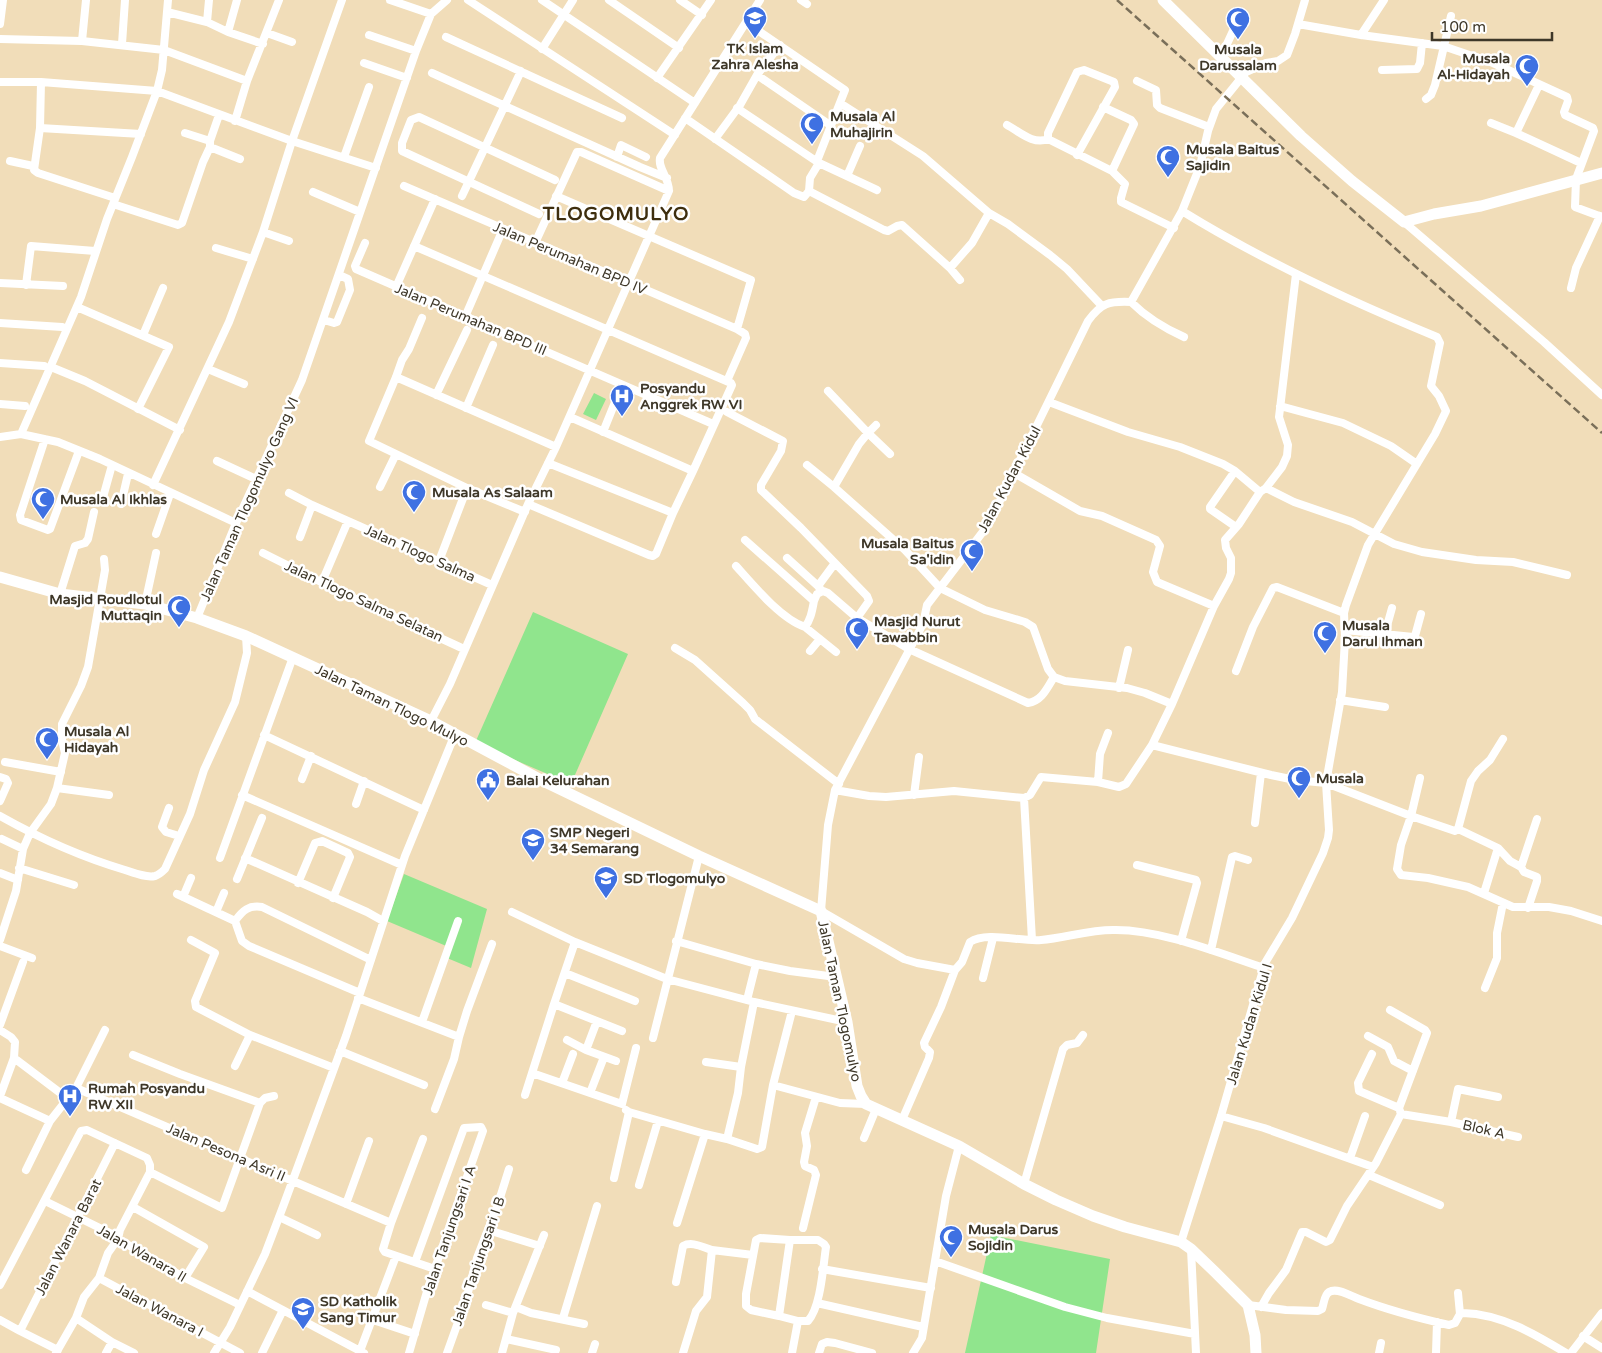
<svg xmlns="http://www.w3.org/2000/svg" width="1602" height="1353" viewBox="0 0 1602 1353" font-family="'Varela Round',sans-serif">
<rect width="100%" height="100%" fill="#f1ddb9"/>
<path fill="#90e58d" d="M594 393 606 399 596 420 583 414Z
M533 612 628 654 571 784 475 743Z
M404 874 487 909 471 968 447 958 451 948 387 921Z
M991 1235 1110 1259 1096 1353H965Z"/>
<g fill="none" stroke-linecap="round" stroke-linejoin="round">
<path stroke="#fff" stroke-width="8" d="M390 0 431 14
M468 0 675 135
M542 0 695 103
M609 0 679 48
M680 0 702 15
M801 0 807 4
M167 12 207 22 228 32 263 44
M207 22 209 0
M747 23 845 90 817 161
M0 24 3 0
M1298 24 1361 35 1443 46 1493 63 1567 97 1568 101 1564 112 1565 115 1593 128 1594 131 1576 179 1575 207 1602 217
M228 32 237 0
M267 33 292 42
M369 35 416 51
M1361 35 1384 0
M446 37 622 118
M0 39 82 41 164 50 247 81
M82 41 86 0
M122 44 125 0
M542 49 573 0
M1221 57 1238 20
M364 63 407 78
M1382 70 1417 69 1420 63 1422 43
M432 73 640 167 667 178
M757 75 830 125
M657 78 711 0
M1137 81 1156 90 1157 105 1160 108 1209 127
M0 82H41L157 91 292 141 376 168
M41 82 40 128 34 170 38 173 115 198
M1539 85 1516 133 1581 163
M1426 99 1431 95 1435 85 1451 16
M840 103 923 156 989 213 1008 224 1050 255 1067 269 1101 305
M1103 107 1131 120 1134 124 1112 171
M737 108 819 163 877 190
M685 118 781 184 794 193 804 197 809 191 810 178 819 163
M235 121 247 81 279 0
M1491 123 1516 133
M1007 125C1020 132 1033 145 1048 139
M40 128 141 134
M185 133 210 141
M715 139 740 105 757 75 780 45
M210 147 240 159
M1077 155 1115 87 1114 82 1084 70 1077 72 1048 133V139L1112 171 1125 184 1121 198V202L1174 228
M344 157 369 87
M617 157 621 145 646 157
M10 161 33 166
M847 176 860 146
M404 186 737 329 745 334 746 338 727 381
M809 191 884 230 888 231 897 226 902 225 950 268 960 280
M313 192 360 212
M462 196 521 71
M556 196 751 280 737 329
M113 204 178 225 182 223 203 162 210 147V141L219 115
M539 214 402 151V143L411 120 419 117 555 180
M1404 222 1544 342 1602 395
M289 241 263 232 292 141 342 0
M365 243 355 266 356 269 713 424
M535 243 577 152H581L669 191
M414 246 731 383 732 385 693 471
M216 248 253 259
M950 268 972 243 989 213
M0 283 63 286
M26 285 31 246 95 251
M396 287 435 199
M1571 288 1576 268 1600 216
M1131 302C1147 318 1164 328 1184 337
M77 307 169 347 138 409
M465 317 503 229
M422 318 409 349 402 360 396 377 369 441 467 488 525 512
M324 320 334 323 337 322 350 290 348 279 339 275
M0 323 62 327
M143 335 163 288
M0 363 44 366
M51 367 85 381 180 430
M208 369 244 384
M396 377 556 447
M828 391 868 433 859 444 834 487
M436 395 467 330
M1049 402 1128 432 1180 447 1223 464 1235 471 1260 492
M0 404 25 406
M1280 406 1343 423 1391 446 1417 464
M466 408 493 345
M727 412 783 441 781 451 761 485V490L801 528 867 596 869 601 857 618
M876 425 868 433 890 454
M603 432 622 385
M21 434 81 297 107 219 132 157 157 91 162 70 168 0
M0 437 21 434 58 442 100 459 236 523
M45 439 20 515 21 520 48 530 50 529 79 451
M217 461 256 479
M548 463 673 513
M807 465 834 487 905 550 940 588 985 610 1025 622 1033 627 1048 669 1054 677 1065 681 1127 688 1145 693 1172 704
M1235 471 1210 507V509L1236 527
M1014 473 1080 511 1102 516 1156 540 1160 546 1153 572 1157 582 1214 606
M153 485 229 322 263 232
M380 487 396 454
M1266 488 1294 502 1352 522 1394 544 1422 552 1476 560 1513 562 1567 575
M289 493 312 505 492 585
M102 501 112 465
M121 504 128 474
M528 504 649 555 653 556 656 554 673 513 693 471 570 417
M156 534 170 494
M300 537 312 505
M745 540 814 601 817 594 823 591 828 593 857 618 909 649 1028 703C1042 701 1047 688 1054 677
M263 553 347 595 464 649
M787 558 818 586
M439 561 467 488
M736 566C753 585 781 619 805 627 811 619 812 611 814 601
M322 582 348 521
M821 590 818 586 835 563
M60 594 75 546 85 543 88 539 94 512
M145 604 156 553
M197 618 236 523 302 380 416 51 431 14 447 0
M805 627 836 652
M1345 630 1413 637 1415 636 1421 614
M1385 633 1392 608
M675 648 695 660 743 703 750 710 755 719 839 784
M810 651 820 639
M1236 671 1253 627 1273 588 1277 587 1344 613
M1119 688 1128 650
M1340 700 1385 707
M431 721 450 684 528 504 556 447 669 191C669 177 658 169 660 158L760 0
M264 735 424 810
M1152 745 1271 775 1295 780 1326 783 1411 816 1401 845 1397 869 1401 875 1428 878 1468 887 1513 907H1549L1571 911 1602 921
M5 762 61 772
M0 777 6 779 8 783 0 801
M1420 778 1411 816 1455 831 1458 829 1498 848 1510 861 1521 867 1524 872 1537 877V881L1528 908
M302 779 311 756
M1098 782 1100 754 1108 733
M57 788 109 795
M835 790 869 796 886 797 954 791 1024 798 1030 795 1041 777 1098 782 1119 787 1126 784 1152 745 1172 704 1214 606 1229 579 1231 573V558L1226 548 1225 540 1239 524 1260 492 1266 488 1282 467 1287 456 1288 445 1279 417 1296 274
M242 795 402 865
M914 795 919 757
M1024 798 1032 940
M356 804 364 781
M169 808 162 827 166 832 179 836
M0 816C39 838 81 857 125 870 134 873 146 878 155 876 159 875 162 872 165 869L190 814 204 770 235 702 247 653 246 636
M1255 823 1261 773
M1458 829 1471 781 1478 771 1490 760 1503 739
M2 839 23 849
M220 858 293 657
M245 858 367 912 383 921
M1137 865 1196 880 1197 883 1181 941
M1521 867 1537 819
M19 868 74 885
M0 873 18 880
M237 879 262 818
M298 883 315 843 322 841 348 853 350 857 333 898
M1484 893 1498 848
M177 894 235 921
M183 897 191 878
M216 912 224 893
M512 912 575 942
M0 940 16 891 23 849 30 833 51 804 57 788 65 753 62 740V724L81 686 88 667 105 570 104 559
M191 940 215 953 195 1001 196 1007 250 1035 334 1068
M676 941 756 964 790 971 836 977
M0 946 32 958
M1211 950 1232 857 1235 856 1248 860
M1264 968C1219 953 1160 929 1113 930 1088 930 1065 938 1041 940 1021 942 987 931 970 942L962 962 955 970 917 963 904 959 821 911 828 825 835 790 923 624 927 605 985 529 992 517 1088 321C1101 303 1109 301 1131 302L1182 211 1200 166 1208 131 1216 109 1246 72 1266 63 1278 61 1287 55 1295 34 1305 0
M565 973 635 1001
M983 978 993 938
M1485 988 1497 958V933L1503 903
M360 993 249 946 242 941 235 921C243 910 249 905 262 907L371 960
M358 998 459 1037
M747 1000 756 964
M554 1004 532 1073 622 1104 636 1048
M422 1022 458 921
M0 1025 23 962
M0 1030 11 1037 15 1042 14 1058 0 1096
M622 1031 554 1004 575 942 667 979 754 1002 847 1022
M1368 1036 1388 1047 1394 1061 1413 1071
M653 1038 699 856
M567 1040 586 1050 616 1061
M586 1050 597 1021
M340 1051 424 1085
M1372 1054 1358 1083 1359 1091 1399 1108
M133 1055 180 1074 260 1103
M14 1058 67 1098
M706 1062 741 1067 754 1002
M235 1066 250 1035
M562 1083 573 1054
M773 1085 840 1103 866 1104
M76 1088 105 1030
M590 1093 604 1057
M525 1095 532 1073
M0 1098 50 1121
M435 1109 454 1059 459 1037 467 1011 492 944
M629 1112 705 1134
M1401 1114 1451 1122 1518 1137
M1221 1116 1264 1128 1373 1167
M902 1120 929 1058 930 1052 925 1047 924 1043 941 1007 955 970
M1451 1122 1458 1089 1498 1097
M864 1138 876 1109
M423 1139 391 1223 383 1249 385 1252 435 1269
M727 1139 738 1093 741 1067
M1350 1158 1365 1116
M26 1170 50 1121 76 1088 391 1223
M150 1172 220 1207
M1369 1175 1440 1205
M614 1178 629 1112 626 1110
M1024 1184 1063 1049 1067 1045 1077 1043 1083 1035
M639 1185 658 1121
M45 1201 110 1233 118 1239 185 1278 240 1305
M346 1204 369 1141
M133 1207 204 1247 185 1278
M222 1208 260 1103 265 1098 274 1096
M279 1217 317 1235
M677 1223 705 1134 727 1139 757 1149 762 1147 773 1085 792 1011
M803 1228 816 1175 814 1170 805 1166 804 1162 807 1146 805 1133 816 1097
M488 1230 540 1246
M1181 1242 1221 1116 1265 963 1292 918 1323 853 1328 838 1329 830 1326 783 1342 692 1345 639 1344 613 1346 605 1368 545 1435 434 1446 411 1439 396 1431 386 1440 343 1437 337C1349 301 1263 261 1182 211
M1191 1249 1196 1353
M935 1261 1065 1307 1107 1318 1195 1334
M822 1269 931 1288
M99 1278 240 1353
M676 1282 683 1246C692 1241 702 1247 712 1250
M0 1285 81 1131 87 1130 147 1158 150 1165V1172L120 1230 118 1239 108 1253 99 1278 84 1297 76 1318 56 1353
M247 1291 364 1353
M1458 1293 1460 1314
M817 1303 923 1327
M486 1305 513 1313
M1248 1305 1286 1310 1318 1311 1322 1309C1324 1304 1324 1295 1329 1292 1337 1287 1351 1296 1359 1299 1388 1310 1418 1318 1449 1325L1455 1323 1460 1314 1463 1313C1501 1314 1535 1334 1566 1353
M516 1307 531 1313 584 1324
M1261 1307 1269 1293 1286 1270 1302 1232H1306L1326 1242 1330 1240 1347 1206 1376 1163 1401 1114 1399 1108 1427 1033 1425 1030 1390 1010
M779 1316 751 1310 746 1306V1294L756 1240 760 1238 790 1240 779 1316 798 1321H808C821 1307 823 1266 826 1247L824 1244 818 1240H790
M76 1318 112 1342 134 1353
M563 1318 597 1206
M0 1320 20 1331 58 1350
M373 1320 415 1334
M20 1331 115 1143
M1583 1336 1602 1348
M506 1339 556 1350
M360 1351 396 1256
M106 1353 112 1342
M214 1353 230 1327 265 1254 284 1204 346 1036 405 856 455 734
M262 1353 283 1310
M409 1353 428 1288 483 1131 481 1127 464 1128 415 1262
M447 1353 466 1300 477 1258 498 1204 509 1169
M502 1353 513 1313 544 1235
M592 1353 595 1344
M683 1353 696 1311 707 1297 712 1250 753 1255
M792 1353 798 1321
M819 1353 822 1344 827 1342 835 1343 861 1350
M860 1353 861 1350 872 1353
M913 1353 922 1338 946 1196 959 1146
M1379 1353 1381 1343
M1436 1353 1437 1322
M1571 1353 1602 1313"/>
<path stroke="#fff" stroke-width="11" d="M1163 0 1301 136 1352 181 1404 222 1434 214 1481 206 1602 173
M0 577 60 594 145 604 197 618 246 636 431 721 543 781 699 856 821 911 847 1022 857 1086 861 1096 866 1104 959 1146 1024 1184 1056 1200 1093 1216 1125 1227 1181 1242 1191 1249 1215 1272 1248 1305 1255 1335 1256 1353"/>
<path stroke="#7a6f59" stroke-width="2.5" stroke-dasharray="8 4" stroke-linecap="butt" d="M1117 0 1602 433"/>
</g>
<defs>
<g id="school-pin" transform="scale(1.25)"><path d="M0 17L-7.5 6A9.5 9.5 0 1 1 7.5 6Z" fill="#3f71e2" stroke="#fff"/><path d="M0-5L7-2L0 1L-7-2ZM-4 1L0 2.5L4 1V4Q0 6-4 4Z" fill="#fff"/></g>
<g id="mosque-pin" transform="scale(1.25)"><path d="M0 17L-7.5 6A9.5 9.5 0 1 1 7.5 6Z" fill="#3f71e2" stroke="#fff"/><path d="M3.5-4.9A6 6 0 1 0 3.5 4.9A5 5 0 1 1 3.5-4.9Z" fill="#fff"/></g>
<g id="hospital-pin" transform="scale(1.25)"><path d="M0 17L-7.5 6A9.5 9.5 0 1 1 7.5 6Z" fill="#3f71e2" stroke="#fff"/><path d="M-5-5h3v3.5h4V-5h3V5h-3V1.5h-4V5h-3Z" fill="#fff"/></g>
<g id="civic-pin" transform="scale(1.25)"><path d="M0 17L-7.5 6A9.5 9.5 0 1 1 7.5 6Z" fill="#3f71e2" stroke="#fff"/><path d="M-.6-6.5H3V-4.5H.6V-3L4-1V1h2V6H-6V1h2V-1L-.6-3ZM-1.2 2.5V6h2.4V2.5Z" fill="#fff"/></g>
</defs>
<g fill-rule="evenodd">
<use href="#school-pin" x="755" y="18"/>
<use href="#mosque-pin" x="1238" y="19"/>
<use href="#mosque-pin" x="1527" y="66"/>
<use href="#mosque-pin" x="812" y="124"/>
<use href="#mosque-pin" x="1168" y="157"/>
<use href="#hospital-pin" x="622" y="396"/>
<use href="#mosque-pin" x="414" y="492"/>
<use href="#mosque-pin" x="43" y="499"/>
<use href="#mosque-pin" x="972" y="551"/>
<use href="#mosque-pin" x="179" y="607"/>
<use href="#mosque-pin" x="857" y="629"/>
<use href="#mosque-pin" x="1325" y="633"/>
<use href="#mosque-pin" x="47" y="739"/>
<use href="#mosque-pin" x="1299" y="778"/>
<use href="#civic-pin" x="488" y="780"/>
<use href="#school-pin" x="533" y="840"/>
<use href="#school-pin" x="606" y="878"/>
<use href="#hospital-pin" x="70" y="1096"/>
<use href="#mosque-pin" x="951" y="1237"/>
<use href="#school-pin" x="303" y="1309"/>
</g>
<g text-anchor="middle" stroke-width="5" stroke-linejoin="round" paint-order="stroke">
<g font-size="14" font-weight="bold" fill="#3e3728" stroke="#fff" text-anchor="start">
<text x="755" y="53" text-anchor="middle">TK Islam<tspan x="755" dy="16">Zahra Alesha</tspan></text>
<text x="1238" y="54" text-anchor="middle">Musala<tspan x="1238" dy="16">Darussalam</tspan></text>
<text x="1510" y="63" text-anchor="end">Musala<tspan x="1510" dy="16">Al-Hidayah</tspan></text>
<text x="830" y="121">Musala Al<tspan x="830" dy="16">Muhajirin</tspan></text>
<text x="1186" y="154">Musala Baitus<tspan x="1186" dy="16">Sajidin</tspan></text>
<text x="640" y="393">Posyandu<tspan x="640" dy="16">Anggrek RW VI</tspan></text>
<text x="432" y="497">Musala As Salaam</text>
<text x="60" y="504">Musala Al Ikhlas</text>
<text x="954" y="548" text-anchor="end">Musala Baitus<tspan x="954" dy="16">Sa'idin</tspan></text>
<text x="162" y="604" text-anchor="end">Masjid Roudlotul<tspan x="162" dy="16">Muttaqin</tspan></text>
<text x="874" y="626">Masjid Nurut<tspan x="874" dy="16">Tawabbin</tspan></text>
<text x="1342" y="630">Musala<tspan x="1342" dy="16">Darul Ihman</tspan></text>
<text x="64" y="736">Musala Al<tspan x="64" dy="16">Hidayah</tspan></text>
<text x="1316" y="783">Musala</text>
<text x="506" y="785">Balai Kelurahan</text>
<text x="550" y="837">SMP Negeri<tspan x="550" dy="16">34 Semarang</tspan></text>
<text x="624" y="883">SD Tlogomulyo</text>
<text x="88" y="1093">Rumah Posyandu<tspan x="88" dy="16">RW XII</tspan></text>
<text x="968" y="1234">Musala Darus<tspan x="968" dy="16">Sojidin</tspan></text>
<text x="320" y="1306">SD Katholik<tspan x="320" dy="16">Sang Timur</tspan></text>
</g>
<g font-size="14" fill="#3e3728" stroke="#fff">
<text transform="translate(570 258) rotate(23)" y="5">Jalan Perumahan BPD IV</text>
<text transform="translate(471 319) rotate(23)" y="5">Jalan Perumahan BPD III</text>
<text transform="translate(1009 479) rotate(-62)" y="5">Jalan Kudan Kidul</text>
<text transform="translate(249 499) rotate(-66)" y="5">Jalan Taman Tlogomulyo Gang VI</text>
<text transform="translate(420 553) rotate(24)" y="5">Jalan Tlogo Salma</text>
<text transform="translate(364 601) rotate(25)" y="5">Jalan Tlogo Salma Selatan</text>
<text transform="translate(392 705) rotate(26)" y="5">Jalan Taman Tlogo Mulyo</text>
<text transform="translate(840 1001) rotate(78)" y="5">Jalan Taman Tlogomulyo</text>
<text transform="translate(1249 1024) rotate(-73)" y="5">Jalan Kudan Kidul I</text>
<text transform="translate(1484 1129) rotate(13)" y="5">Blok A</text>
<text transform="translate(226 1152) rotate(23)" y="5">Jalan Pesona Asri II</text>
<text transform="translate(449 1230) rotate(-71)" y="5">Jalan Tanjungsari I A</text>
<text transform="translate(68 1237) rotate(-63)" y="5">Jalan Wanara Barat</text>
<text transform="translate(142 1253) rotate(30)" y="5">Jalan Wanara II</text>
<text transform="translate(478 1261) rotate(-71)" y="5">Jalan Tanjungsari I B</text>
<text transform="translate(160 1310) rotate(28)" y="5">Jalan Wanara I</text>
</g>
<g font-size="19" font-weight="bold" letter-spacing="1" fill="#3e2e0e" stroke="#fff">
<text x="616" y="220">TLOGOMULYO</text>
</g>
</g>
<path d="M1432 32v8h120v-8" fill="none" stroke="#3e3728" stroke-width="2.5"/>
<text x="1440" y="32" font-size="15" fill="#3e3728" stroke="#ffffff" stroke-width="4" paint-order="stroke">100 m</text>
</svg>
